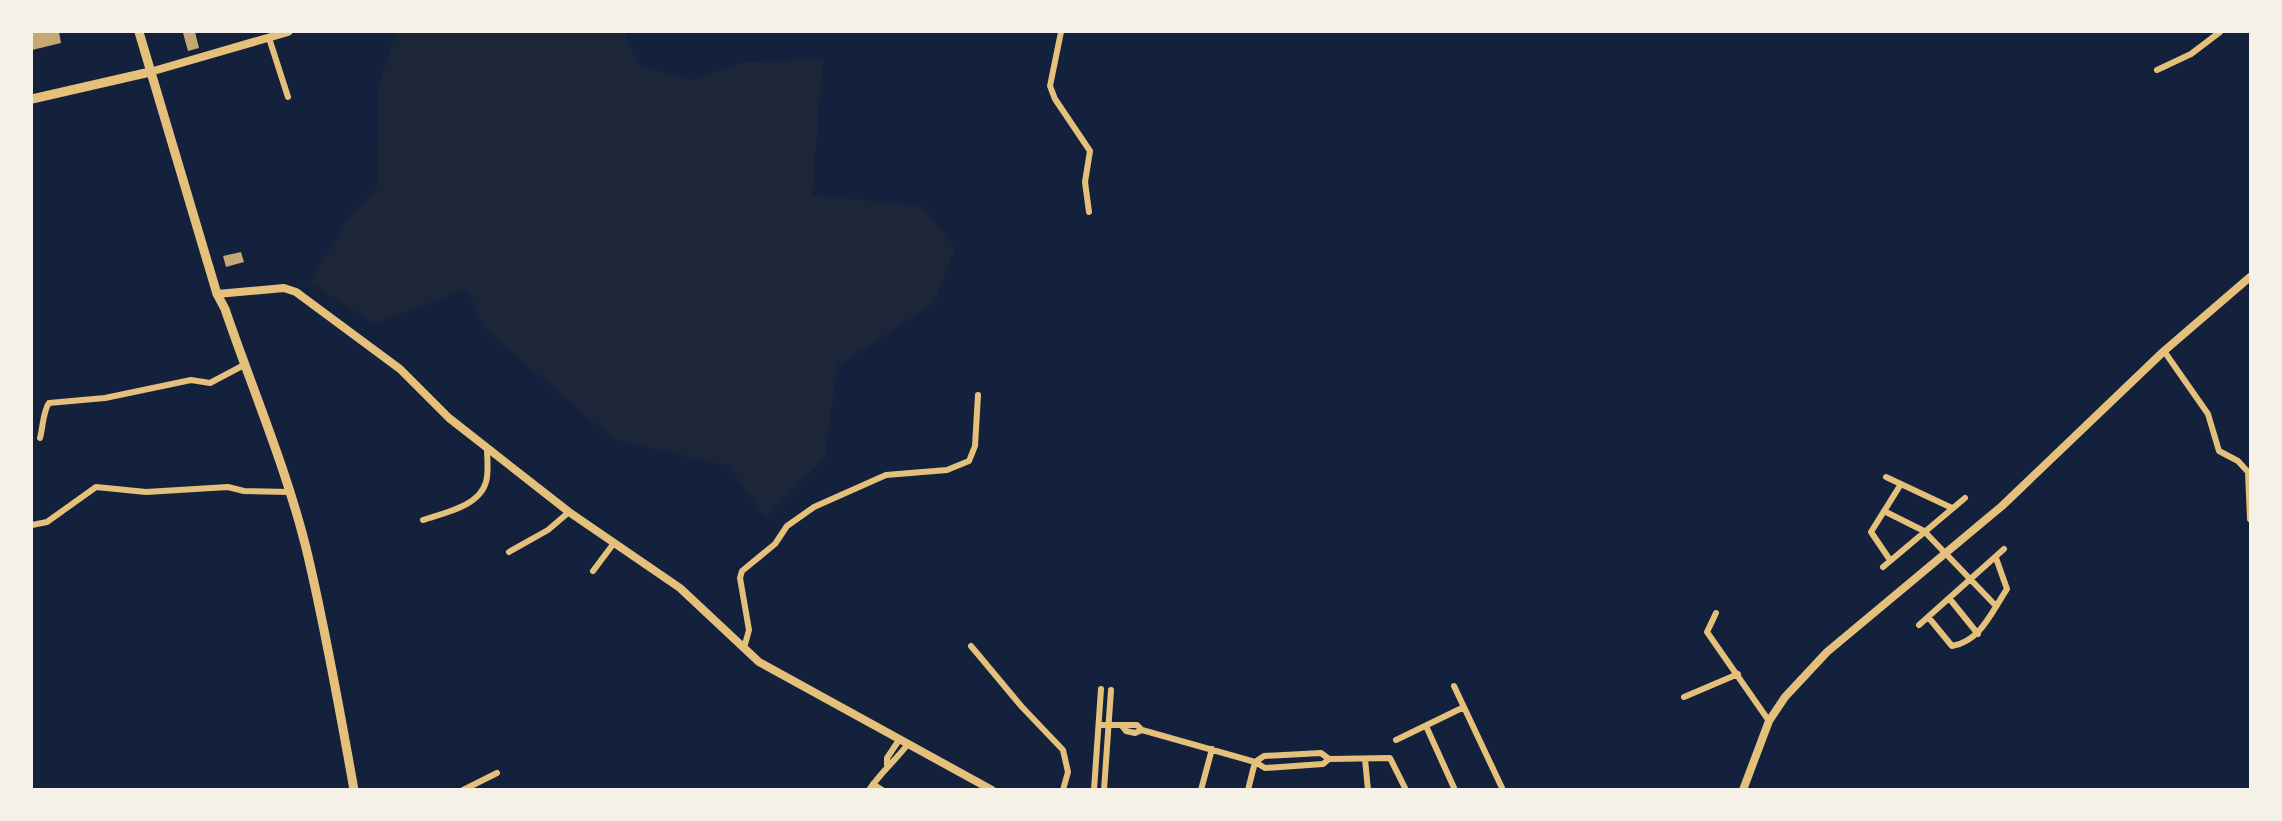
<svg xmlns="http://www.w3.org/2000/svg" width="2282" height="821" viewBox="0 0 2282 821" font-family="Lora,serif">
<rect width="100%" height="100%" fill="#14213d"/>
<path fill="#1d2539" d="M397 32H624L638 64 690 80 744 62 823 59 812 195 922 206 955 248 934 303 837 366 825 458 766 518 728 466 613 439 484 328 467 289 374 324 310 283 348 219 378 186 379 83Z"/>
<path fill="#c6a872" d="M32 32H59L61 43 32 50Z
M195 32 199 48 188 51 183 33Z
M241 252 244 262 226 267 223 256Z"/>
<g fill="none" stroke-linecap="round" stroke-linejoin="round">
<path stroke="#e5c07b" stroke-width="6" d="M1061 32 1050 86 1055 99 1090 151 1085 182 1089 212
M269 38 288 97
M2157 70 2191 54 2220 32
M2164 351 2208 414 2219 451 2238 461 2248 472 2250 519
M40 438C43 427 43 411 49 403L105 398 191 380 210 383 244 365
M1886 477 1952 508
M1884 511 1924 531 1996 606
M423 520C443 513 479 507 486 482 489 472 487 458 487 448
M32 525 47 522 96 487 146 492 228 487 244 491 289 492
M509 552 548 530 569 512
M1890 560 1871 532 1901 484
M1883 567 1965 498
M593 571 614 543
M1949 598 1978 634
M1716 613 1707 632 1769 721
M1929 618 1952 646C1981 641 1992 611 2007 589L1996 558
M1919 625 2004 549
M971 646 1022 707 1063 750 1068 772 1063 790
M744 648 749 630 740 578 742 571 775 544 787 526 814 507 886 475 947 470 969 461 975 446 978 395
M1454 686 1503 790
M1684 697 1738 674
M1100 725H1137L1142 730 1255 762 1265 768 1323 764 1329 759 1390 758 1406 790
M1122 726 1126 731 1135 733 1142 730
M1426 726 1455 790
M1396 740 1464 707
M1365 759 1368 790
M1255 762 1264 756 1321 753 1329 759
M887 765V758L899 740
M873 784 882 790
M463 790 497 773
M869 790C881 772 895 761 908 744
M1094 790 1101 689
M1104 790 1111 690
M1201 790 1212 749
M1248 790 1255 762"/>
<path stroke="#e5c07b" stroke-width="8" d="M150 72 288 32
M217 294 284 288 296 292 400 369 449 418 569 512 680 588 759 662 992 790
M1743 790 1769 721 1785 697 1827 652 2002 506 2164 351 2250 277"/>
<path stroke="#e5c07b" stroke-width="9" d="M139 32 217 294 225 309C253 391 288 472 308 556 326 633 340 711 354 790
M32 99 150 72"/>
</g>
<rect width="2282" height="821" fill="none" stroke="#f6f1e7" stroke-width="66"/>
</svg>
